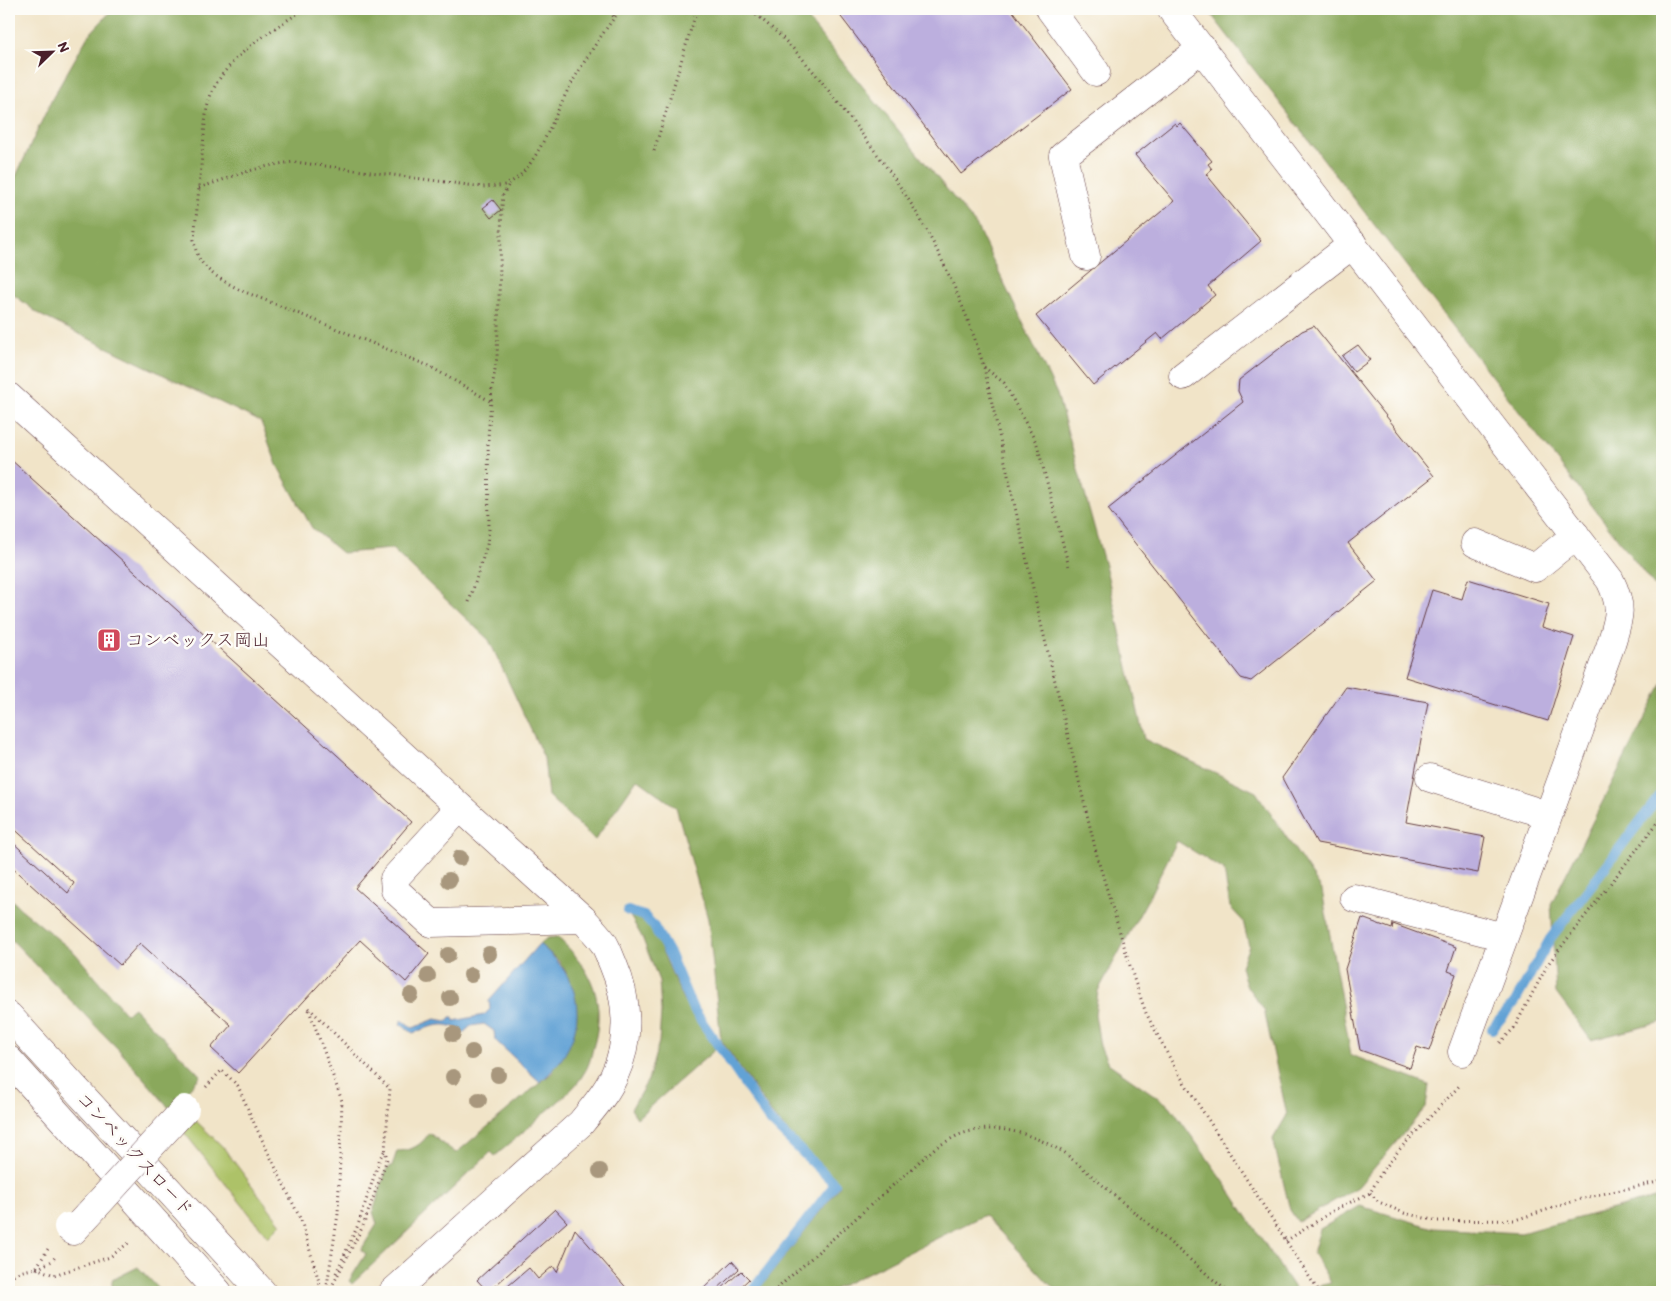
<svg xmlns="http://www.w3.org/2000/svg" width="1671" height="1301" viewBox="0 0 1671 1301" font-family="Itim,'Klee One',sans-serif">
<rect width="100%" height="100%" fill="#fdfcf7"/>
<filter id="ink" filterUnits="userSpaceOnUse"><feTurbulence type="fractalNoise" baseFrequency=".02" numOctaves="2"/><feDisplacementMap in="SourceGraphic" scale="10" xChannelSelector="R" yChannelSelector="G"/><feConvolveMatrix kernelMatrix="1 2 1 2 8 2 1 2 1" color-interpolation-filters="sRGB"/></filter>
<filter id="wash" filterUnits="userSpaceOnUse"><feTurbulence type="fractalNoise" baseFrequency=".0096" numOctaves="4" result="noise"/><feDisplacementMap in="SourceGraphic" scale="20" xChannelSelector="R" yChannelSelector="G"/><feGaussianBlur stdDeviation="1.12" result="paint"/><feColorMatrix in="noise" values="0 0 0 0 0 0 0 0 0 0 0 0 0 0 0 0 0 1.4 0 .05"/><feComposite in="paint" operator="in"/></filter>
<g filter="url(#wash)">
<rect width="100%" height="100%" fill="#f1e4c8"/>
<path fill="#adc267" stroke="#7c7049" d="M195 1120 223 1147 281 1224 268 1237 183 1131Z"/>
<path fill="#8aa85c" stroke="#6a6444" d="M113 9H795L809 21 976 225 1057 394 1107 573 1144 739 1256 792 1322 890 1351 1055 1429 1085 1426 1107 1358 1187 1298 1222 1290 1210 1273 1139 1287 1115 1264 1010 1246 985 1241 966 1249 946 1243 921 1230 907 1224 870 1177 841 1149 897 1098 991 1095 1014 1100 1046 1108 1063 1170 1106 1227 1186 1296 1291 1331 1283 1313 1253 1320 1229 1360 1206 1433 1228 1521 1233 1662 1196V1292H1057L984 1215 829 1292H757L840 1186 774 1117 721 1040 708 919 676 807 637 779 595 840 548 796 544 758 489 640 392 549 342 553 312 528 277 465 261 422 40 315 9 291V191L52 99 88 36Z
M1207 9H1662V596Z
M1662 684V1022L1591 1040 1556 993 1551 904Z
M9 897 21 909 75 953 126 1014 134 1008 201 1076 170 1109 119 1050 9 937Z
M633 914 652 928 683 999 717 1048 637 1118 631 1109 648 1080 659 1042 661 1012 659 981 642 937 630 916Z
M557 937C592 968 607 1002 593 1048 591 1057 589 1066 584 1073 576 1088 560 1100 547 1111 530 1126 513 1141 495 1156L491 1152 352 1284 349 1281 366 1254 361 1250 377 1224 373 1212 387 1168 392 1166 397 1151C411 1151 422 1145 429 1133L456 1153 553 1072 566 972 559 961 539 944 548 938Z
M138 1267 162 1292H112V1280Z"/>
<path fill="#62a2d5" stroke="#566080" d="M539 944C590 983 589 1042 540 1082L495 1040 494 1031 484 1024 471 1026 463 1033C448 1019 431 1026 413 1033L400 1024 402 1020 413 1028 435 1019 447 1021 450 1017H453L454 1021 484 1015 490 1009 489 1001Z"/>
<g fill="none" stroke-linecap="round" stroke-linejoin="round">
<path stroke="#62a2d5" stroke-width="10" d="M628 911 644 916 653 925 670 955 692 1007 769 1120 835 1184 751 1292
M1492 1029 1515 1002 1550 939 1662 793"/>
</g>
<g id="blocks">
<path fill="#bcafde" d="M835 9H1011L1072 89 961 174Z
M1175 123 1177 126 1180 123 1212 161 1208 164 1212 169 1206 174 1261 241 1208 286 1215 295 1162 339 1157 333 1093 385 1036 316 1174 201 1135 155Z
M493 200 501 210 491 218 483 208Z
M1314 326 1434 476 1348 543 1377 581 1251 681 1241 678 1108 509 1243 402 1238 391 1239 380 1302 331Z
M1358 345 1370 360 1354 372 1342 356Z
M9 458 411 822 355 888 429 954 406 982 360 940 238 1073 211 1048 231 1025 140 943 120 965 9 865V839L68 893 74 883 9 824Z
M1468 579 1549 604 1542 627 1574 637 1548 721 1405 677 1432 590 1462 599Z
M1346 687 1428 702 1406 822 1485 837 1478 873 1317 843 1282 778Z
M1362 918 1392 929 1393 924 1456 947 1448 971 1456 974 1429 1051 1417 1047 1410 1068 1360 1050 1345 969Z
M555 1209 567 1222 488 1292 477 1280Z
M575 1229 630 1292H501L529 1268 538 1279 553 1266 557 1272Z
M732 1261 739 1269 714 1292H700Z
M741 1271 749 1279 735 1292H718Z"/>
</g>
</g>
<g filter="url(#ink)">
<use href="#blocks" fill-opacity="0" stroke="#633d43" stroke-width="1"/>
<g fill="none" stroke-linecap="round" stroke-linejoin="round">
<g stroke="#633d43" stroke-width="29">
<path id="minor" d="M1050 9 1096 72
M1171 9 1610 580C1624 609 1619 618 1610 647L1462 1052
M1086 256 1063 156 1202 48
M1183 376 1353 244
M9 397 583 919C590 927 597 934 603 942 607 948 610 957 613 964 628 999 631 1040 614 1076 606 1094 593 1108 581 1123L393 1292
M1475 543 1535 568 1576 535
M1430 778 1548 815
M460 807 394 879 395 890 431 923 583 919
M1354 898 1504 937
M9 1016 262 1292
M9 1060 218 1292"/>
</g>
<path stroke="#633d43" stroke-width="3" stroke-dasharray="1 4" stroke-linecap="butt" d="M305 9C273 29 228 56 212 92 205 107 205 128 203 145 200 177 197 208 194 240 197 269 217 277 240 290L429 366 490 401
M605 9 614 17
M748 9C786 36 814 71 842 108 869 143 897 179 919 217 946 264 968 315 984 367L1039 615 1098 860 1134 979 1146 1013 1175 1068 1319 1292
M654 151 697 9
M199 188C232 177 259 165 295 162L483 187C490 186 503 187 509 183 537 170 555 112 570 86 585 60 602 33 621 9
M984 367 1004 383 1037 444 1069 567
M469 602 487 545 489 529 488 437 492 388 497 357 502 206 503 195 509 184
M309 1008 390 1089 385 1150 387 1159 363 1226 329 1292
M309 1010 342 1101 338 1214 326 1292
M1500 1043 1514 1028 1548 964 1662 817
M206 1087 222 1070 238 1086 254 1123 301 1220 322 1292
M1370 1193 1379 1202 1404 1213 1437 1221 1515 1220 1584 1198 1662 1181
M1286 1241 1336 1209 1370 1193 1380 1175 1399 1150 1461 1084
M36 1268 54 1275 110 1257 131 1241
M37 1269 52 1261 56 1256
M336 1273 358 1225 380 1158 385 1150
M9 1277 19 1272 36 1268 48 1249
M773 1292 936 1147C945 1143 954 1136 964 1133 1001 1122 1034 1135 1065 1153L1228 1292"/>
<use href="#minor" stroke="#fff" stroke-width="28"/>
<g stroke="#633d43" stroke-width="29" stroke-linecap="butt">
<path id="minor-bridge" d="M68 1227 73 1231 185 1109"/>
</g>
<use href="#minor-bridge" stroke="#fff" stroke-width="28"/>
</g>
<g fill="#a8977d">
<circle cx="460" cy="858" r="8"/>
<circle cx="449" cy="880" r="8"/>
<circle cx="489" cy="954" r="8"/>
<circle cx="448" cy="955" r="8"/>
<circle cx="471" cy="975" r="8"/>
<circle cx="428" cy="976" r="8"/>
<circle cx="411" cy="995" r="8"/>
<circle cx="450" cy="998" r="8"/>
<circle cx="453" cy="1034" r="8"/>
<circle cx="472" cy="1052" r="8"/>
<circle cx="498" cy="1075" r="8"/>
<circle cx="453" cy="1077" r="8"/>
<circle cx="479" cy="1100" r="8"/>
<circle cx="600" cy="1171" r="8"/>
</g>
</g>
<defs>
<g id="building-square" transform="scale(1.25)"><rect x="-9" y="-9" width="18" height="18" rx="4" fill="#d1495b" stroke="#fdfcf7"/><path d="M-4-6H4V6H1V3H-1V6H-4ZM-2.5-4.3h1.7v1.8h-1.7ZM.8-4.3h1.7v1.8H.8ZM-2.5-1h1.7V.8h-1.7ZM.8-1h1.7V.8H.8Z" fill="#fff"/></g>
</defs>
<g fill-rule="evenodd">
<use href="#building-square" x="109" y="640"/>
</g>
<g text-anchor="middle" stroke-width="5" stroke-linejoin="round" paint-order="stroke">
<g font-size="18" fill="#4a1f2b" stroke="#fdfcf7" text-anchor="start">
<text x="126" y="646">コンベックス岡山</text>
</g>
<g font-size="18" fill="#4a1f2b" stroke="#fdfcf7">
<text transform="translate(135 1154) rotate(47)" y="6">コンベックスロード</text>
</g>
</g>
<rect width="1671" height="1301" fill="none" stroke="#fdfcf7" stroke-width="30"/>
<g transform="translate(52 52) rotate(67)" stroke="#fdfcf7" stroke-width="4" paint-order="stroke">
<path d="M0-4L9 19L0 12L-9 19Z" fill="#4a1f2b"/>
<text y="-8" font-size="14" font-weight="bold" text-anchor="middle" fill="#4a1f2b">N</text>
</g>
</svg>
